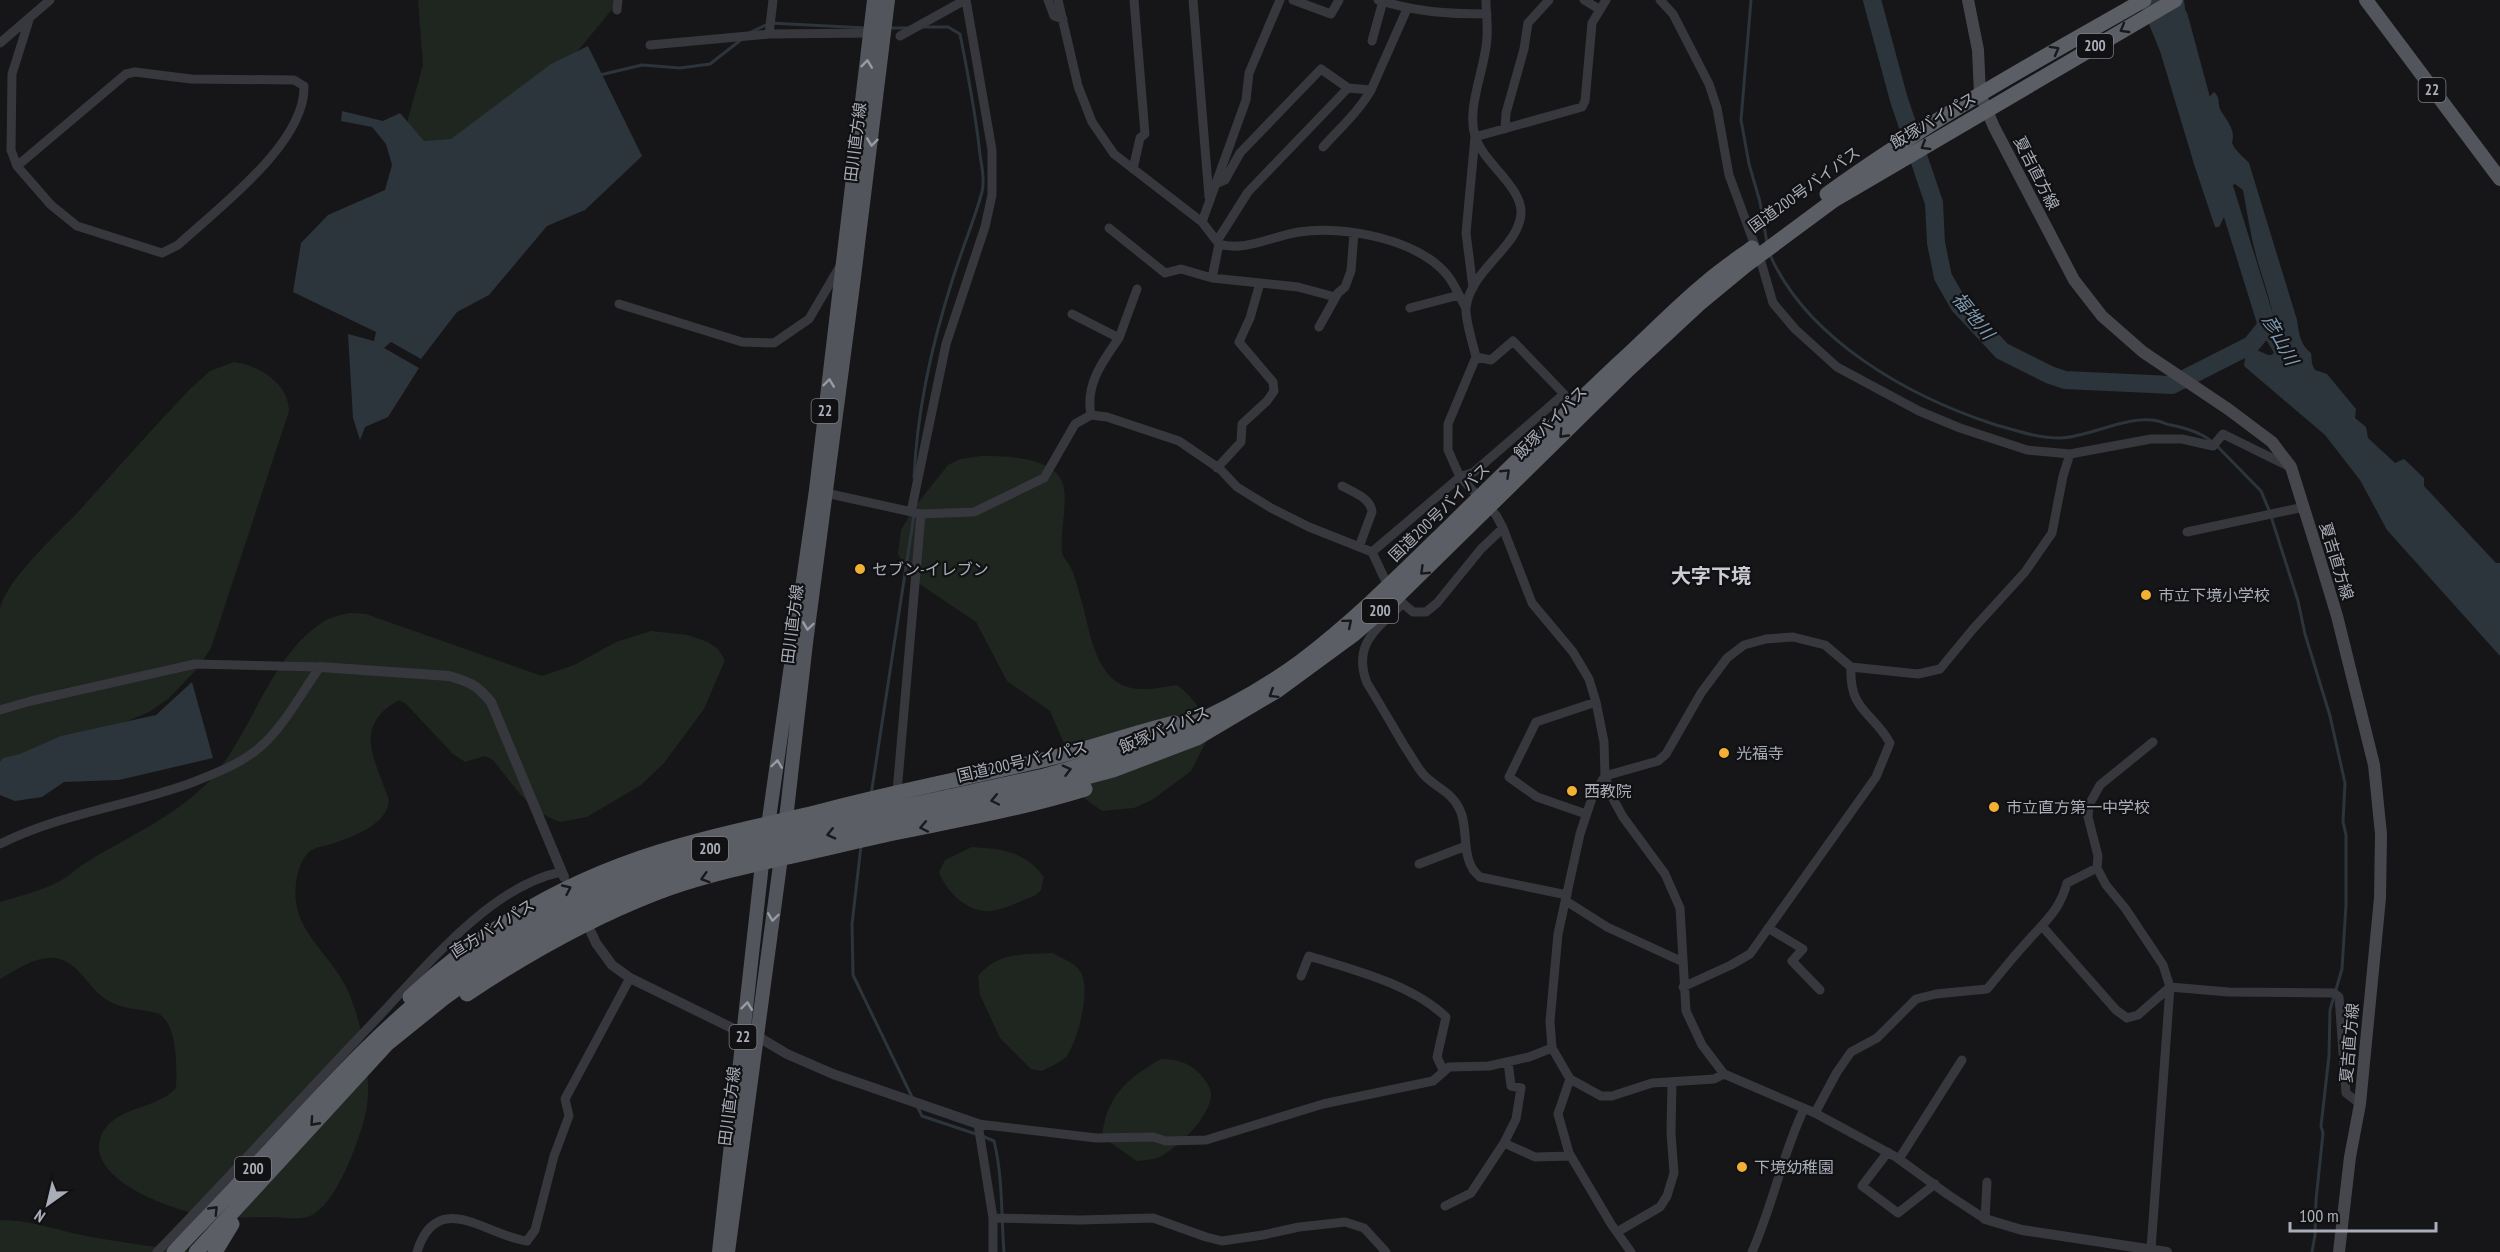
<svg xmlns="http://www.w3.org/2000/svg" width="2500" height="1252" viewBox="0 0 2500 1252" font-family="'PT Sans Narrow','Noto Sans JP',sans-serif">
<rect width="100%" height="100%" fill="#161618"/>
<path fill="#1e261f" d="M418 0H620L571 59 462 152 400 148 423 65Z
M234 362C259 365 289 384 289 411L211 648 198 668 168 699 149 712 67 747 0 782V608C8 578 56 535 78 512 115 471 152 429 190 389L210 371Z
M981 456C1005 456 1059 456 1064 488 1067 509 1060 530 1062 552 1063 558 1068 562 1071 568 1076 578 1078 591 1082 602 1091 635 1096 688 1141 689 1154 690 1165 686 1177 685 1194 697 1204 714 1210 734L1191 771 1152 800 1134 808 1102 811 1077 793 1066 764V748L1050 711 1007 681 976 622 912 579 898 554 901 530 916 505 948 465 960 459Z
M350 613 366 614 542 676 574 665 616 642 651 631 688 635 708 642 718 649 725 660 704 709 664 763 641 785 587 817 560 822 548 817 536 810 520 794 493 760 485 756 465 762 453 754 406 704 399 700C351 727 376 761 389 800 388 825 352 837 331 844 325 846 316 847 310 851 301 859 297 873 296 884 290 929 328 951 346 987 362 1019 375 1085 364 1120 356 1148 338 1198 314 1214 301 1222 284 1217 269 1217 249 1217 227 1219 206 1216 175 1211 84 1180 101 1136 113 1106 157 1110 176 1088 177 1069 178 1020 156 1013 139 1008 122 1010 107 1000 97 994 89 983 81 974 55 943 28 963 0 979V902C20 896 41 891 60 881 71 875 79 866 90 860 130 836 179 814 211 779 252 733 269 659 320 624 329 617 340 615 350 613Z
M972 847C1002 849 1025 851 1044 877L1041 890 1036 895C1023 900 1006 909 992 911 969 914 946 892 939 872L945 860Z
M1052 953C1062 958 1073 962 1080 971 1092 988 1078 1041 1066 1057 1060 1063 1049 1067 1042 1071L1031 1069 1000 1038 980 995 978 976C999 951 1023 955 1052 953Z
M1161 1059C1176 1059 1188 1062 1199 1073 1204 1078 1210 1086 1211 1093 1212 1116 1178 1147 1160 1157 1153 1160 1144 1160 1137 1161L1102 1137C1106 1097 1127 1078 1161 1059Z
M0 1220C27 1220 51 1228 77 1234 120 1243 162 1248 205 1252H0Z"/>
<path fill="#2c353c" d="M2139 0H2184L2188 34 2184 45 2206 109H2209V97L2214 92C2221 98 2217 104 2221 111 2227 121 2236 130 2232 143 2236 152 2243 156 2249 163L2297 320C2299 333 2300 345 2311 353L2312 364 2315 370 2327 374 2356 409 2355 418 2366 427 2368 438 2395 463 2404 459 2424 478V486L2496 563H2500V656L2387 530 2360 480 2325 435 2244 366 2246 350 2250 347 2268 355H2272C2286 338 2261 276 2256 255 2250 233 2247 211 2243 190L2235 184 2226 188 2227 211 2219 227H2215L2194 164 2160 51Z
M588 46 642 156 585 210 547 226 489 295 457 312 421 359 391 342 384 348 419 368 388 417 365 427 360 440 353 418 348 334 374 341 376 332 293 292 301 243 328 215 385 190 392 165 386 144 372 127 341 121 342 111 383 121 400 113 424 141 451 139 551 64Z
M192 682 213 758 119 780 64 782 42 797 15 801 0 795V762L3 758 20 754 61 736 156 715Z"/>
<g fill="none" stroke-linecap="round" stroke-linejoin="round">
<path stroke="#2c353c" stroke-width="3" d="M1751 0 1741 120 1749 164 1760 202 1767 243
M888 28H908
M749 33 770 23 866 28
M600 75 642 65 680 68 710 64 742 39
M1770 255C1808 340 1908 396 1993 424 2014 430 2037 438 2060 438 2091 437 2128 414 2158 421 2163 422 2166 425 2171 425 2186 428 2201 432 2212 442
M2217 446 2261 491 2269 510 2298 601 2305 634 2330 716 2345 783 2343 822 2346 835V905L2342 969 2330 1010 2329 1056 2321 1126 2323 1133 2316 1200 2315 1235 2312 1252
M914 478C917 410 932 343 953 278 962 249 974 221 982 192 985 181 982 166 980 155 976 114 968 75 960 34L948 27H924
M871 795 914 515
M861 846 852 924 853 975 912 1097
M917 1106 922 1116 976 1134
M982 1136 994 1141C1003 1177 1001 1215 1004 1252"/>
<path stroke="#2c353c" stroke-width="18" d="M1872 0 1899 100 1934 203 1936 243 1943 277 1959 305 2002 351 2050 375 2065 380 2172 385 2251 345 2267 325
M2179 17 2203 106
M2219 171 2266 322 2289 360"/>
<path stroke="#37383d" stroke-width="9" d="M1048 0 1054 16 1063 19
M1058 0 1078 86 1092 122 1114 154 1202 222 1219 244C1245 252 1272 236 1299 232 1343 225 1419 239 1448 276 1455 285 1460 298 1466 308
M1193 0 1209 197
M1293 0 1331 14 1339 0
M1378 0C1416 12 1447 14 1487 14
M1584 0 1599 9
M1660 0 1673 14 1709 84 1717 108 1729 175 1761 262 1773 303 1795 329 1837 367 1919 411 1960 428 2027 450 2070 454 2151 439H2182L2213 446 2223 434 2290 467
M617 10 618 0
M769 34 773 0
M900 36 965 0
M1372 41 1383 1
M0 43 50 0
M650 45 769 34 874 33
M135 72 191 79 294 80 304 86C306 143 217 209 178 245L162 253 77 226 51 205 17 166 126 74Z
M1505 129 1506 113 1524 49 1528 23 1549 0
M1323 147C1340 128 1359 111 1371 90
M17 166 11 150 12 74 30 17
M1133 169 1140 138 1145 134 1134 0
M1216 184 1225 180 1240 153 1321 69 1348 88 1371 90 1407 9
M1202 222 1246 100 1249 73 1280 0
M1109 228 1165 273 1181 269 1212 278
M1217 241 1248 192 1348 88
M1260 283 1298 287 1335 297
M1473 288 1466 233 1475 137 1582 107 1585 101 1592 23 1606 0
M619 304 742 342 774 343 809 319 840 266
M1410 308 1459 295
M1072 314 1119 338C1102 362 1085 385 1091 415
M1319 327 1338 293 1345 287 1351 271 1354 233
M1119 338 1137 289
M1476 357C1473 344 1465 320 1466 308 1470 270 1518 248 1521 214 1523 187 1483 163 1475 136 1466 107 1486 67 1487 37 1488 25 1486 12 1486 0
M1217 468 1241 442 1242 424 1267 401 1274 391 1273 382 1239 342 1250 318 1260 283 1212 278 1219 244
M1342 486C1353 492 1371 498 1372 512L1359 547
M821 492 921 514 974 512 1044 478 1075 424 1091 415 1107 417 1179 441 1220 469 1237 487 1271 508 1309 527 1372 552 1388 586
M911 512 946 344 985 227 992 195V150L966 0
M2187 532 2304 507
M1372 552 1460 477 1474 472 1564 394 1513 341 1491 360 1476 357 1448 424V450L1460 477 1496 515 1503 528 1532 603 1573 652 1589 679 1596 702 1604 742 1605 776 1612 797 1623 817 1665 874 1680 908 1686 1011 1702 1045 1724 1074 1815 1113 1896 1157 1947 1194 1985 1219 1987 1182
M1399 600 1413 612H1426L1437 603 1481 549 1503 528
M1402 604C1377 629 1352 644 1367 683 1380 704 1392 725 1405 747 1411 755 1416 766 1423 774 1434 787 1451 791 1459 808 1470 828 1459 861 1480 877L1567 895
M0 710 31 701 195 664 320 667
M897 792 921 514
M1586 814 1537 797 1509 777 1536 722 1596 702
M0 844C60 814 128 806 191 783 214 774 240 764 259 748 284 727 301 693 320 667
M1419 864 1466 846
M1566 901 1607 927 1683 962
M2042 926 2116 1010 2127 1018 2138 1015 2170 987 2228 992 2334 993 2339 997 2346 1093 2360 1104
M1768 928 1803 949 1792 961 1820 990
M1301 976 1309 956C1354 970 1411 984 1446 1017L1437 1057 1444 1072
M1683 987 1731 965 1750 954 1876 777 1890 743C1872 711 1849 711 1851 667
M1724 1074 1714 1079 1652 1083 1612 1096H1601L1570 1079 1552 1048 1550 1021 1558 934 1580 834 1593 795 1605 776 1658 761 1666 754 1701 693 1727 658 1744 645 1766 639 1793 637 1825 645 1851 667 1918 674 1940 669 1973 629 2025 572 2052 533 2063 476 2070 454
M1570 1079 1558 1114 1569 1153 1611 1224 1631 1252
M1815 1113 1837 1072 1851 1052 1877 1038 1916 999 1936 994 1987 989C2000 974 2012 958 2026 943 2045 921 2059 912 2067 883L2097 868
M1504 1143 1535 1157 1571 1156
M1888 1152 1862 1186 1898 1213 1935 1184
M1899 1159 1962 1060
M1445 1206 1471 1193 1504 1143 1516 1119 1521 1088 1511 1086 1508 1062
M993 1218 1080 1220 1153 1218 1206 1237 1222 1241 1263 1235 1299 1227 1345 1222 1364 1228 1386 1252
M1617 1232 1660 1207 1667 1196 1674 1173 1671 1133 1672 1082
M2151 1249 2170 987 2163 965 2125 908 2106 885 2097 868 2098 856 2088 817 2089 805 2100 785 2153 742
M157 1252C228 1179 296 1103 366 1030 418 977 486 887 561 872
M417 1252C437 1187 487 1236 527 1241L535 1230 554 1156 569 1116 565 1099 630 978
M993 1252V1218L978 1124 1096 1138 1153 1137 1166 1141 1206 1140 1323 1104 1433 1081 1449 1067 1489 1066 1529 1057 1552 1048
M1752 1252C1773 1205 1782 1155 1804 1109"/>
<path stroke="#37383d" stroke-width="10" d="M320 667 449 676C470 682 477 685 491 702L564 877
M590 930 596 943 612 965 630 978 732 1028 755 1035 787 1054 833 1074 978 1124
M1985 1219 2022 1230 2167 1252"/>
<path stroke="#45474d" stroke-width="12" d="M1968 0 1978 50 1980 94 1994 127 2074 280 2102 316 2143 352 2228 409 2272 442 2291 467 2317 550 2337 616 2374 765 2381 834 2380 898 2360 1104 2350 1157 2339 1252"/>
<path stroke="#53555c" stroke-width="14" d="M2366 0 2500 179
M785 828 806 643 853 285 888 0
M767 833 816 490 874 0
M719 1252 763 855
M728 1252C745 1118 763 984 782 850"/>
<path stroke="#5b5e65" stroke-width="15" d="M1827 194C1928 121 2036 61 2144 0
M467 994C527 954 589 919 656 893 697 877 740 868 783 858 822 850 860 840 899 832 962 819 1024 808 1085 789
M410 997C481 930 566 881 659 852 714 834 771 824 826 810 898 791 971 777 1043 760 1088 749 1130 734 1174 723
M174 1252C201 1223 229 1195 255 1166 315 1102 373 1035 443 981 525 919 617 876 715 848L1044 776C1133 752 1225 717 1300 662 1353 622 1400 575 1448 528 1504 473 1561 418 1618 364 1648 337 1677 306 1708 281 1722 269 1737 259 1752 248
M196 1252 387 1044 444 998 516 947 579 911 669 874 712 862 866 826 1011 797 1113 770 1197 738 1278 690 1353 635 1397 597 1629 369 1699 304 1745 266 1834 200 2175 0
M215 1252 232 1224"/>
</g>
<defs><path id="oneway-chevron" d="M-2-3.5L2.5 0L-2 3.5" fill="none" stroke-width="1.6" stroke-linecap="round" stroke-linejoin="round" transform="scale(1.5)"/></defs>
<g stroke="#18191b">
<use href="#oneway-chevron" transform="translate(2124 29) rotate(150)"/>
<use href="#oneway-chevron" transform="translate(2055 50) rotate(-29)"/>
<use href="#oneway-chevron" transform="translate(1925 146) rotate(149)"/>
<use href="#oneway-chevron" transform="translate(1563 434) rotate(134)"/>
<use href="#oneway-chevron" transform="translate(1506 473) rotate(-44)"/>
<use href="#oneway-chevron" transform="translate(1424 571) rotate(136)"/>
<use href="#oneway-chevron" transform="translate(1348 623) rotate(-40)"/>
<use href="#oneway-chevron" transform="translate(1273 694) rotate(148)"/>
<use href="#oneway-chevron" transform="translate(1067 770) rotate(-15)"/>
<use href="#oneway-chevron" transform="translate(995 800) rotate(168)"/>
<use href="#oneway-chevron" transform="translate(924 827) rotate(169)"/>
<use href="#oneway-chevron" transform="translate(831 834) rotate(167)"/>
<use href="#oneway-chevron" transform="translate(705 878) rotate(164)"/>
<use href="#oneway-chevron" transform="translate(567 889) rotate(-25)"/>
<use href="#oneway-chevron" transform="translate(314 1122) rotate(132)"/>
<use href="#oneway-chevron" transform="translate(214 1210) rotate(-46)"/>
</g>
<g stroke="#979ba6">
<use href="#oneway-chevron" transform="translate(867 64) rotate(-83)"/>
<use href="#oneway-chevron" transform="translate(872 142) rotate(97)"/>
<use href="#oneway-chevron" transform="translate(829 383) rotate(-83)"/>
<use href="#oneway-chevron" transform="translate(808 626) rotate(98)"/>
<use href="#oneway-chevron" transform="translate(777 764) rotate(-82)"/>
<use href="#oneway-chevron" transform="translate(773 917) rotate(98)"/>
<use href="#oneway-chevron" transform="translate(747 1006) rotate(-83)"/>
</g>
<g fill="#f2b134" stroke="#111113" stroke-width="2">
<circle cx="860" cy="569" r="6"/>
<circle cx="2146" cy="595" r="6"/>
<circle cx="1724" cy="753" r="6"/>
<circle cx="1572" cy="791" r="6"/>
<circle cx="1994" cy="807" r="6"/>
<circle cx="1742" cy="1167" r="6"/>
</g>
<g text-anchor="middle" stroke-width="4.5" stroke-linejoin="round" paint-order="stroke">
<g fill="#111113" stroke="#7b7e86" stroke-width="1.5">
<rect x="2077" y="34" width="36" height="24" rx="4.5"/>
<rect x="2418.5" y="78" width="27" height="24" rx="4.5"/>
<rect x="811.5" y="399" width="27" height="24" rx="4.5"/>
<rect x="1362" y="599" width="36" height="24" rx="4.5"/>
<rect x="692" y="837" width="36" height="24" rx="4.5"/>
<rect x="729.5" y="1025" width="27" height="24" rx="4.5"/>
<rect x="235" y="1157" width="36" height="24" rx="4.5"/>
</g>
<g font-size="15" font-weight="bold" fill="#a8adb8">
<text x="2095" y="51">200</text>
<text x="2432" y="95">22</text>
<text x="825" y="416">22</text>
<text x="1380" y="616">200</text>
<text x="710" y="854">200</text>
<text x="743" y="1042">22</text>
<text x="253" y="1174">200</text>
</g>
<g font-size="16" fill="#a8adb8" stroke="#111113">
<text transform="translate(1933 120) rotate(-30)" y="6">飯塚バイパス</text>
<text transform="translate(855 142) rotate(-83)" y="6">田川直方線</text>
<text transform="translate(2037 173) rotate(63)" y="6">夏吉直方線</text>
<text transform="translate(1804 189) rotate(-36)" y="6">国道200号バイパス</text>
<text transform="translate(1550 422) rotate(-45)" y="6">飯塚バイパス</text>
<text transform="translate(1439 512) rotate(-44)" y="6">国道200号バイパス</text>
<text transform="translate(2337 561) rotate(73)" y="6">夏吉直方線</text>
<text transform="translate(792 624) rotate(-83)" y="6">田川直方線</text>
<text transform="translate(1164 729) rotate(-23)" y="6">飯塚バイパス</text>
<text transform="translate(1022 761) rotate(-13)" y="6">国道200号バイパス</text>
<text transform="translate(492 928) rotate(-32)" y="6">直方バイパス</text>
<text transform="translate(2349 1043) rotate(-85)" y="6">夏吉直方線</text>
<text transform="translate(729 1106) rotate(-83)" y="6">田川直方線</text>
</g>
<g font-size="16" fill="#a8adb8" stroke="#111113" text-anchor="start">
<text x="872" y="575">セブン-イレブン</text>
<text x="2158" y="601">市立下境小学校</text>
<text x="1736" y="759">光福寺</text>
<text x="1584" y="797">西教院</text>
<text x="2006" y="813">市立直方第一中学校</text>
<text x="1754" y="1173">下境幼稚園</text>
</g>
<g font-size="18" font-style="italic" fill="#7f9bb3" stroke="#111113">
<text transform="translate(1973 316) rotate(51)" y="6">福地川</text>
<text transform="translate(2280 340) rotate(61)" y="6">彦山川</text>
</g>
<g font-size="20" font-weight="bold" fill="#c9ccd4" stroke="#111113">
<text x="1711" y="583">大字下境</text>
</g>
</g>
<g transform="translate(48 1204) rotate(214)" stroke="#111113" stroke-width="4.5" paint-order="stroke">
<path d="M0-4.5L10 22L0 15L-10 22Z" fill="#a8adb8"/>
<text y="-9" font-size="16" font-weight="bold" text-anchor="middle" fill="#a8adb8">N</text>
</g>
<path d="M2290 1222v9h146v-9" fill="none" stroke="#a8adb8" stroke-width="3"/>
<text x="2299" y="1222" font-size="18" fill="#a8adb8" stroke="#111113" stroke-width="4.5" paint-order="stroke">100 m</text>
</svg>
